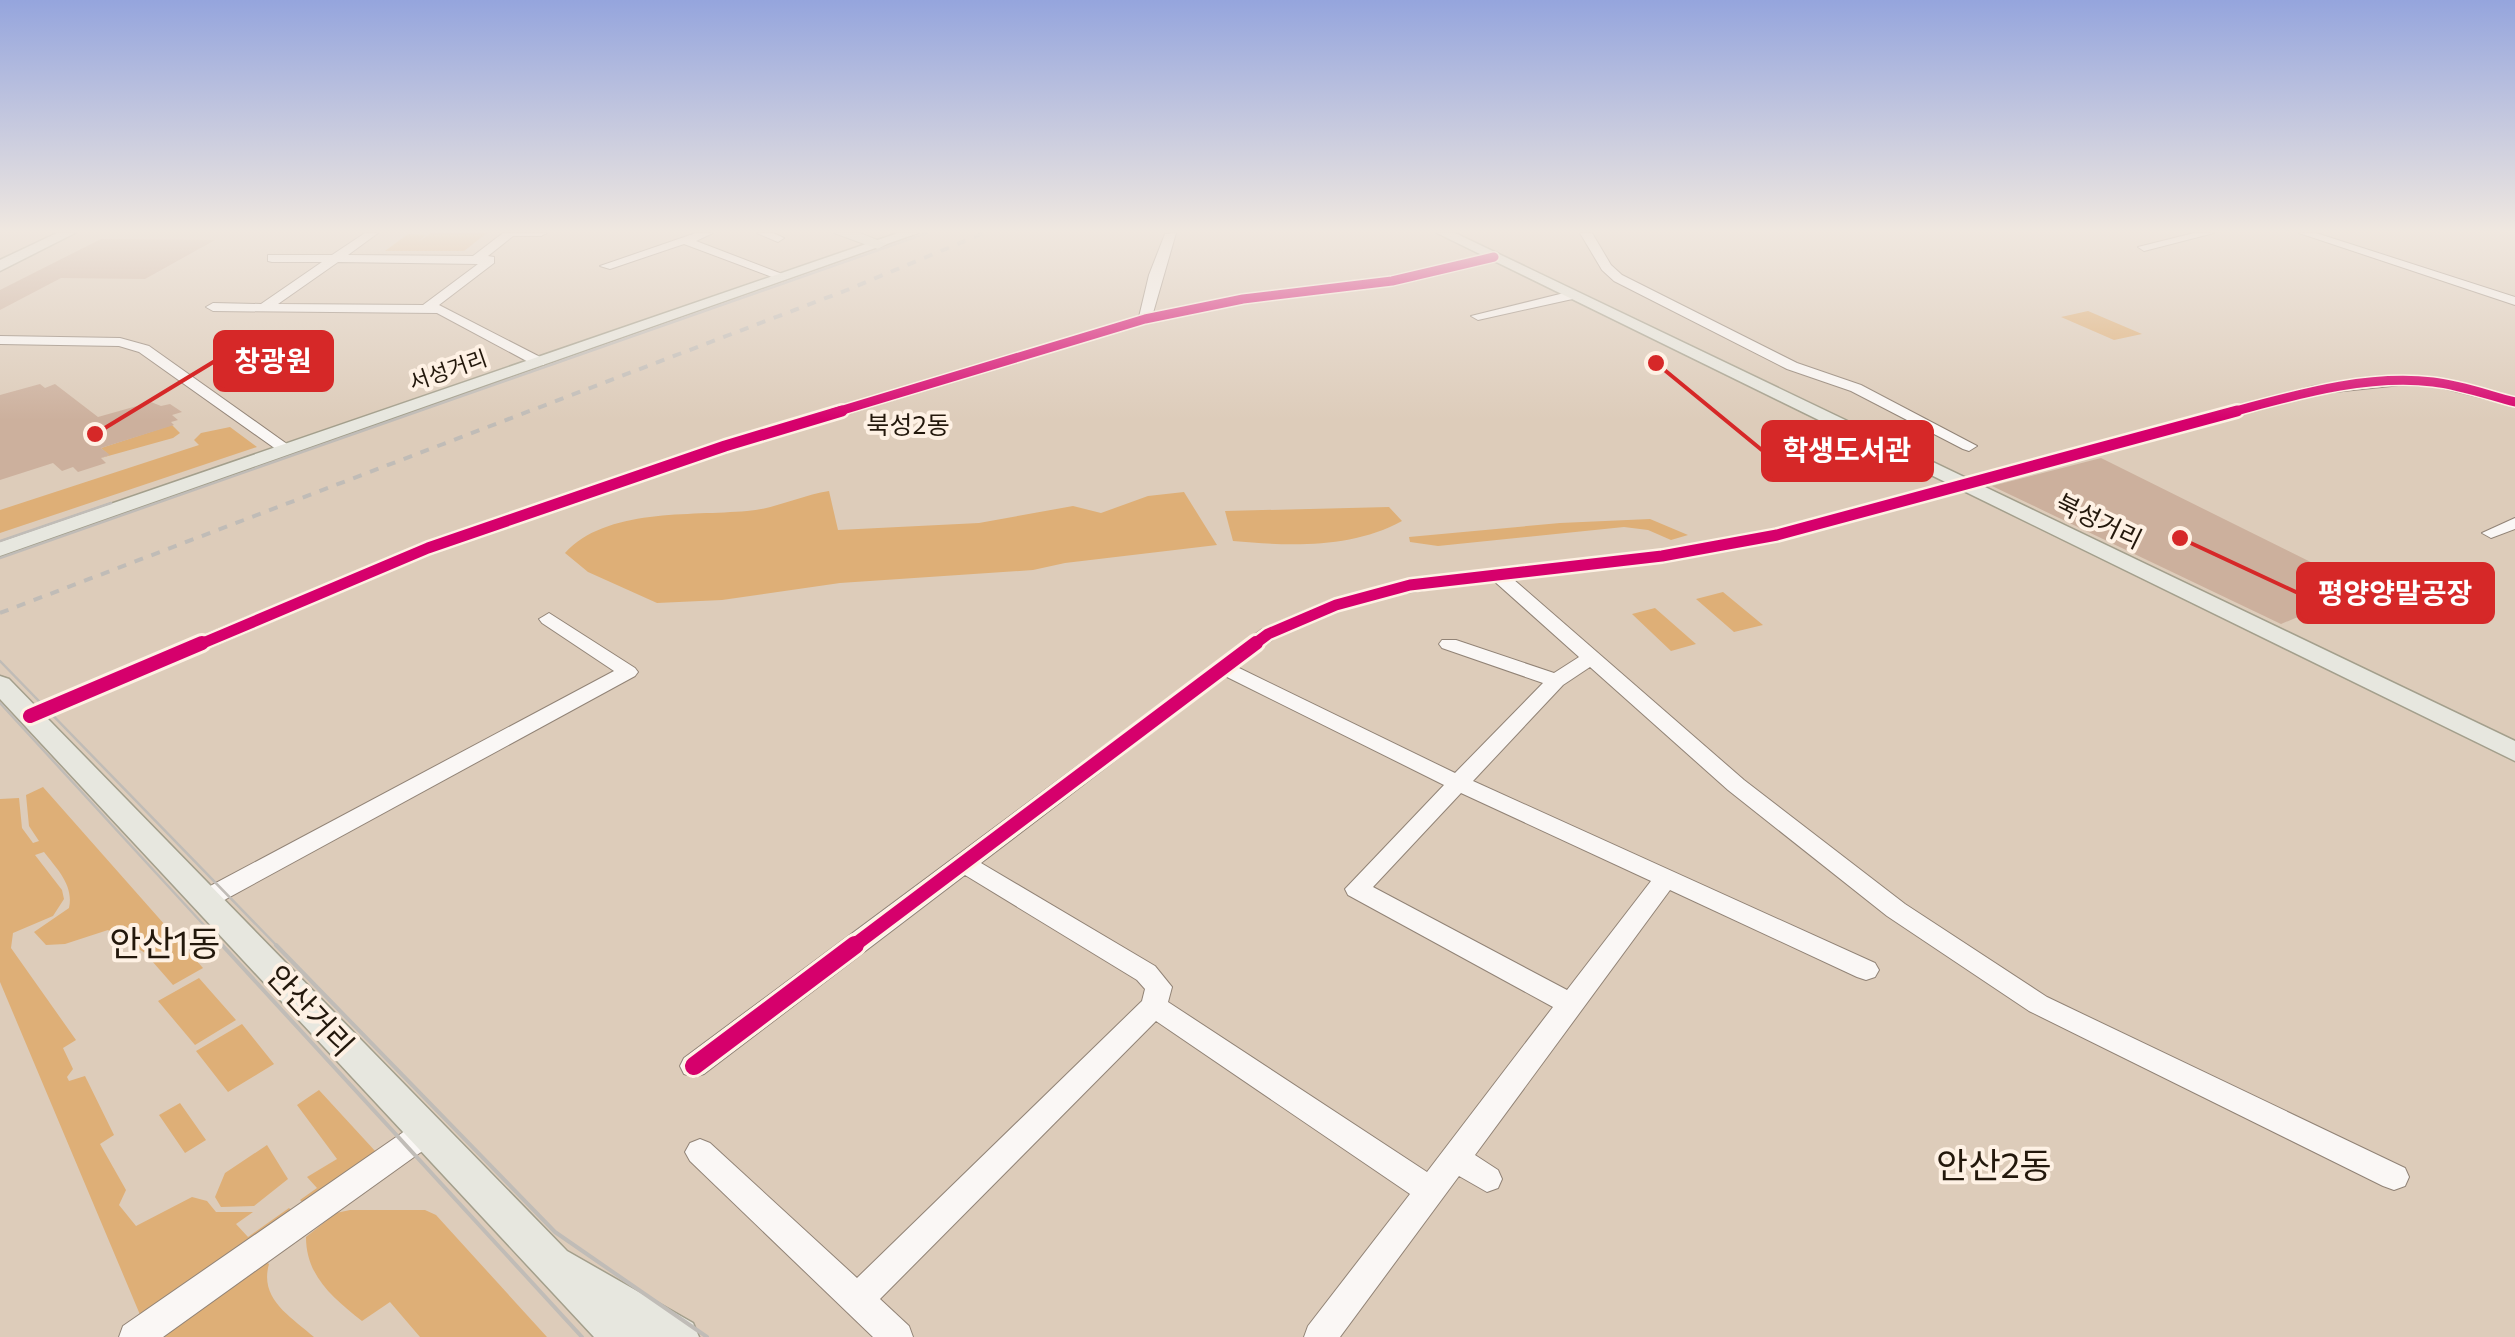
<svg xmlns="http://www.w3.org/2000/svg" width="2515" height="1337" viewBox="0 0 2515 1337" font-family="Commissioner,'Noto Sans KR',sans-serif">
<rect width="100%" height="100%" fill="#ddccba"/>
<path fill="#deaf77" d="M431 233H487L464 251H385L408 234 426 235 418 242Z
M2088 311 2142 334 2114 340 2061 317Z
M172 425 180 433 173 438 101 458 109 455 101 448Z
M230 427 257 447 0 533V510L199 445 194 440 201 433Z
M829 491 838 530 979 523 1073 506 1101 513 1148 496 1184 492 1217 545 1065 563 1033 570 840 583 722 600 657 603 588 572 565 553C606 508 690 516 747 511 775 509 802 495 829 491Z
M1389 507 1402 521C1351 549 1288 546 1233 541L1225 511Z
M1650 519 1688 535 1671 540 1648 530 1624 527 1438 546 1410 542 1409 537 1560 523Z
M1723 592 1763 625 1734 632 1696 599Z
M1655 608 1696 644 1671 651 1632 614Z
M43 787 203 968 173 985 145 953 108 930 65 944 46 945 34 932 69 908C74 885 57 869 44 852L35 855 62 890 64 899 53 916 13 933 11 948 76 1040 63 1048 73 1069 67 1077 69 1081 85 1076 114 1135 100 1144 126 1190 119 1205 136 1226 192 1197 207 1201 216 1212H253L236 1224 248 1237 289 1208 293 1212 141 1317 0 982V799L19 798 22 828 33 843 39 841 29 826 26 795Z
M199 978 236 1020 195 1045 158 1001Z
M242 1024 274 1064 228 1092 196 1051Z
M319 1090 376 1152 304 1204 300 1200 317 1188 307 1177 337 1159 297 1105Z
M180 1103 206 1140 185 1153 159 1115Z
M267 1145 288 1179 254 1206 221 1207 215 1197 225 1173Z
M350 1210H425L436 1215 547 1337H420L390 1302 362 1321C333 1298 306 1276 306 1237L336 1213Z
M263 1260 269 1264C259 1299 290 1316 314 1337H161Z"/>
<path fill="#ccb09d" d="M101 239 215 240 145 279 61 278 0 310V290Z
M40 384 45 388 55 384 98 417 151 402 161 406 170 404 182 412 172 415 178 420 171 422 174 425 101 448 110 455 101 458 106 463 78 472 73 467 62 471 53 463 0 480V395Z
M2101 458 2365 589 2281 624 1992 486Z"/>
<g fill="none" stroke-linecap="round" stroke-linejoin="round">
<g stroke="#918376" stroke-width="2">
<path id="minor" d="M365 233H378L348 255 473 256 503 233H547L541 236H513L488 256 494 257V263L439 305 544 359V365H534L437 313 213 311 206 307 213 303 261 304 322 262H272L268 261V255H332ZM338 262 478 264 423 305 278 304Z
M696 233H713L696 241 790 277 780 280 684 244 610 269 600 266Z
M757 233H773L784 238 778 242Z
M1176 233 1153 313 1243 295 1392 277 1494 253 1500 257 1392 285 1243 303 1148 322 731 449 434 552 37 721H23L20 716 23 711 422 544 719 443 1139 317 1149 275 1165 234Z
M1580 233H1592L1611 265 1622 275 1797 363 1861 385 1977 446 1969 451 1963 449 1851 391 1787 369 1614 281 1602 270Z
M2194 233H2214L2144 251 2138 247Z
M2299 233H2316L2515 297V305Z
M1572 291 1578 295 1577 298 1478 320 1471 316Z
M0 336 120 338 149 346 294 449 292 452H280L139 352 119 346 0 344Z
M2401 377 2434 378 2515 398V406L2434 386 2401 385 2315 394 1777 540 1662 561 1513 579 1744 780 1905 904 2047 997 2405 1168 2409 1177 2405 1186 2394 1190 2383 1186 2029 1011 1887 916 1728 790 1590 667 1563 685 1473 781 1875 963 1879 970 1875 977 1866 980 1857 977 1670 890 1475 1155 1498 1170 1502 1179 1498 1188 1487 1192 1459 1176 1340 1337H1304L1308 1326 1410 1194 1156 1021 880 1299 909 1326 913 1337H873L690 1161 685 1152 690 1143 700 1139 710 1143 857 1278 1142 1001 1145 989 1137 980 965 875 704 1074 694 1077 684 1074 680 1066 684 1058 1261 630 1329 601 1410 579 1662 551 1776 530 2314 386ZM1494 581 1579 657 1554 673 1456 640H1442L1439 644 1442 648 1543 683 1455 773 1237 667C1249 657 1262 646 1275 638 1341 599 1419 589 1494 581ZM1225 676 1444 785 1345 889 1348 895 1553 1007 1427 1172 1168 1002 1172 987 1155 966 981 863ZM1461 793 1651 881 1567 990 1373 887Z
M2515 518V529L2491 538 2482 533Z
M549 613 635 668 638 672 635 676 215 905 206 908 197 905 194 899 197 893 614 671 542 623 539 619Z
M425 1120 435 1124 439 1133 435 1142 163 1337H119L123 1326 415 1124Z"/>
</g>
<g stroke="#a39f8c" stroke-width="3">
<path id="major" d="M57 233H75L0 271V260Z
M898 233H918L0 556V542Z
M1437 233H1455L2515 741V761Z
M0 676 9 679 567 1251 693 1323 699 1337H594L0 699Z"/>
</g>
<g stroke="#a39f8c" stroke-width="2">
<path id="highway" d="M834 233H860L887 244 878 249Z"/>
</g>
<use href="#minor" fill="#faf7f5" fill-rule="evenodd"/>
<use href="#major" fill="#e7e7df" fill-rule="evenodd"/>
<use href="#highway" fill="#dbddd0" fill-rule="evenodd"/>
<path stroke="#c0bcb7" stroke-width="2.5" d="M0 541 111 503
M0 558 927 233
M0 661 278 947
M0 703 224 947"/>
<path stroke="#c0bcb7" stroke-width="4" d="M222 945 582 1337
M276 945 555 1232 707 1337"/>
<path stroke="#c0bcb7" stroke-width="4" stroke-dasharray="9 9" stroke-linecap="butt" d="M0 613 847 290 984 233"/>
<g stroke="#fef1e4" stroke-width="12">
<path id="cycleway-far3" d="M833 413 1145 319 1243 299 1392 281 1494 257
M2228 413C2293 396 2364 374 2433 382 2460 385 2488 395 2515 402"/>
</g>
<g stroke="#fef1e4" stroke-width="16">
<path id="cycleway-far2" d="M196 646 428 548 725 446 842 411
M1252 646 1268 634 1336 605 1410 585 1662 556 1777 535 2237 411"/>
</g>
<g stroke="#fef1e4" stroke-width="20">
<path id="cycleway-far1" d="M30 716 202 643
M852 947 1256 643"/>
</g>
<g stroke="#fef1e4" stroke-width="24">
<path id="cycleway" d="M694 1066 855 945"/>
</g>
<use href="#cycleway-far3" stroke="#d6006c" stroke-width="9"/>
<use href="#cycleway-far2" stroke="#d6006c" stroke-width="11"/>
<use href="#cycleway-far1" stroke="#d6006c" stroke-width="14"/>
<use href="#cycleway" stroke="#d6006c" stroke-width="18"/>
</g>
<linearGradient id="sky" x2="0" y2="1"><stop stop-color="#95a5dd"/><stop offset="0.55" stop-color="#f0e8e0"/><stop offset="1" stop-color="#f0e8e0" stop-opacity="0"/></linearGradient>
<rect width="2515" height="420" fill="url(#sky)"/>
<g text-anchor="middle" stroke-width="8" stroke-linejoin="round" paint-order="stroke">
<g font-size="22" fill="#23180c" stroke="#fef1e4">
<text transform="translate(448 370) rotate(-19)" y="8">서성거리</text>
</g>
<g font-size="25" fill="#23180c" stroke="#fef1e4">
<text x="908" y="434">북성2동</text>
</g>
<g font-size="25" fill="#23180c" stroke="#fef1e4">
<text transform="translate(2099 521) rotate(26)" y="9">북성거리</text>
</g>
<g font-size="30" fill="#23180c" stroke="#fef1e4">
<text transform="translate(310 1011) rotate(47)" y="10">안산거리</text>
</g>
<g font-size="35" fill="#23180c" stroke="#fef1e4">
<text x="165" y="956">안산1동</text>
<text x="1994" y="1178">안산2동</text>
</g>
</g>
<path fill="none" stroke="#d62828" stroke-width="4" d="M95 434L215 361M1656 363L1763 451M2180 538L2298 593"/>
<g fill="#d62828" stroke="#fef1e4" stroke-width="4">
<circle cx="95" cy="434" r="10"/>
<circle cx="1656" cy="363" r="10"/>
<circle cx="2180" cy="538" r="10"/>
</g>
<g fill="#d62828" stroke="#d62828" stroke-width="4">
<rect x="215" y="332" width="117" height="58" rx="10"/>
<rect x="1763" y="422" width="169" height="58" rx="10"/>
<rect x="2298" y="564" width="195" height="58" rx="10"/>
</g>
<g font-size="28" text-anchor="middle" font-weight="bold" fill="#fff">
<text x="273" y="371">창광원</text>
<text x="1847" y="460">학생도서관</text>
<text x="2395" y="603">평양양말공장</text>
</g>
</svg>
